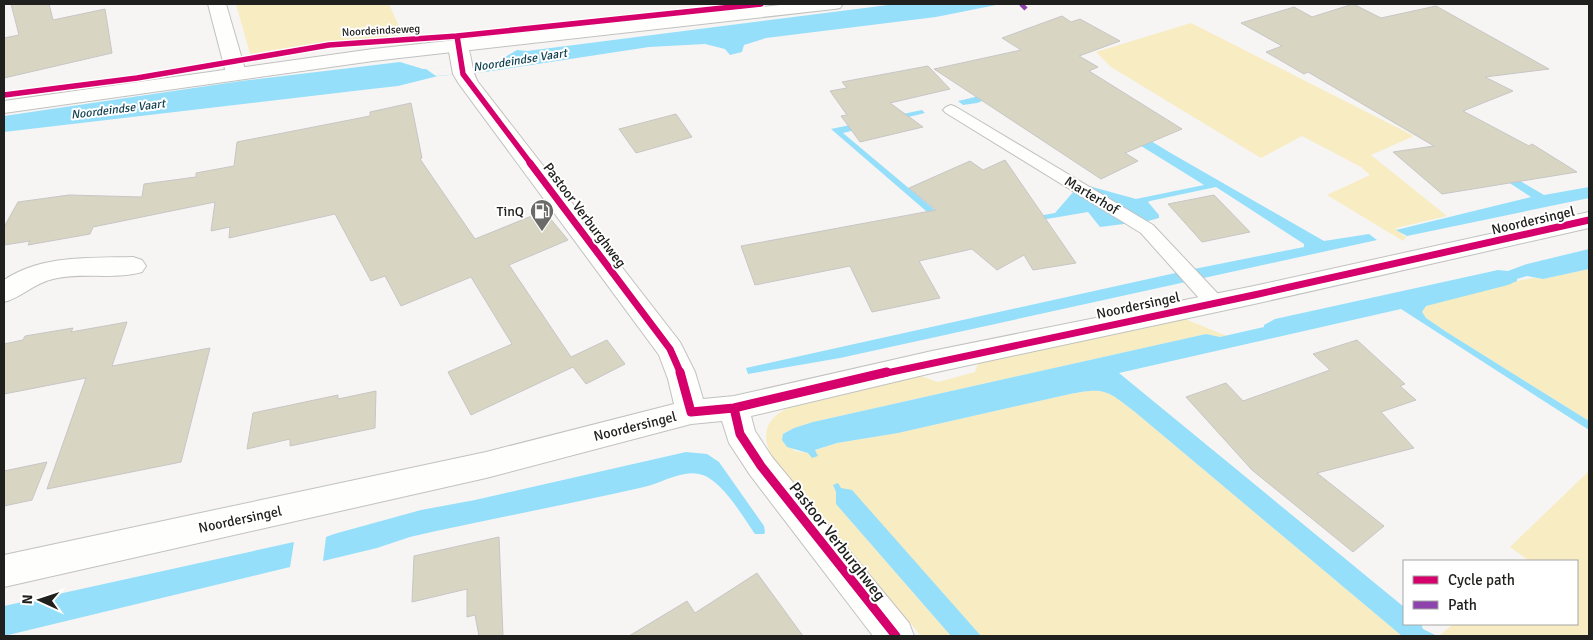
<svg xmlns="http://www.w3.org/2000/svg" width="1593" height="640" viewBox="0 0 1593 640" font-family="Signika,sans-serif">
<rect width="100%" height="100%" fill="#f6f5f4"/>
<path fill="#f7ecc2" d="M236 4H389L403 35 306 45 250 54Z
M1191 23 1414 136 1371 155 1447 216 1396 228 1404 236H1407L1403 241 1327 195 1370 175 1361 167 1302 136 1261 158 1111 67 1096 52Z
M1589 269V421L1445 331 1426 318 1422 312 1426 306 1517 281 1533 278 1543 279Z
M1185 319 1227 336 1219 337 1206 334 813 422 794 428 783 434 794 451 808 453 837 443 898 433 1070 394C1105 387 1107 390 1135 412L1402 636H981L852 491 833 486 836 492V504L951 636H921L797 486C773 464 745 427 790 407 805 400 823 398 838 395 866 388 894 382 921 376L938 382 975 372 978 363Z
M1589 471V636H1439L1453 624H1577V561H1529L1510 547Z"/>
<path fill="#95dffa" d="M896 4H1001L936 17 766 38 744 45 742 52 730 55 725 49 705 44 649 47 485 72 438 76 398 86 371 89 4 132V116L241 81 400 62 423 69H428L500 60 517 50 527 51Z
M1034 75 1045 78 1082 99 1169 152 1324 241 1369 234 1377 240 840 358 748 374 746 368 1189 270 1304 247V244L1216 187 1150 201 1148 202 1159 215V218L1148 221 1100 227 1088 212 959 234 948 230 831 129 922 110 925 113 843 133 948 221 973 227 1055 213 1074 191 1089 186 1136 199 1204 185 1051 90 1019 87 977 103 963 105 958 101 988 94Z
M1510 175 1544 195 1589 187V198L1407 236 1396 230 1531 197 1505 180Z
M1589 249V269L1543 279 1527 276 1517 279V281L1508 285 1426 306 1422 312 1426 318 1445 331 1589 421V430L1401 309 1119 373 1404 607V624H1421L1423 629 1437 636H1402L1135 412C1107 390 1105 387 1070 394L898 433 837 443 815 450 818 456 812 458 808 453 787 447 782 440 783 434 794 428 813 422 1206 334 1220 337 1264 327V325L1275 319 1498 270 1508 271 1527 264Z
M686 452 707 454 719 462 764 526 765 532 764 534H755C743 517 721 478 699 474 682 470 661 483 644 487 566 505 488 519 410 537L377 548 323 561 326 537 334 534 421 510 475 500Z
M838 483 841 488 852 490 981 636H951L836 504V492L833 485Z
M294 542 290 567 4 636V606Z"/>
<path fill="#f6f5f4" d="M495 60 484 72 436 76 426 69Z"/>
<path fill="#d9d5c3" stroke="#c7c6c5" d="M11 4H49L53 20 105 9 112 53 4 78V38L19 35Z
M1353 4 1381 18 1436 6 1549 69 1485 77 1513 91 1463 111 1529 146 1532 144 1577 172 1442 194 1393 152 1434 146 1308 72 1304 74 1266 52 1282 46 1241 23 1294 7 1312 17Z
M1062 16 1071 22 1080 19 1120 41 1079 56 1098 67 1089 71 1182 129 1125 153 1138 161 1101 179 934 69 1021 50 1002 38Z
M928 66 950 89 890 103 923 127 860 142 841 116 847 115 830 91 847 88 842 82Z
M411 103 422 158 420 159 475 239 544 211 568 240 509 265 571 357 607 340 625 364 586 384 573 367 471 415 448 372 512 344 471 277 401 306 385 276 371 281 335 214 229 238 230 227 211 231 215 202 93 227 90 234 28 245 30 241 4 245V227L18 202 69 195 142 197 144 184 196 177V173L234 166 237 142 370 116V112Z
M676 114 692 137 636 153 619 129Z
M1005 160 1076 263 1033 270 1024 255 997 270 972 249 919 261 940 298 872 312 850 266 755 285 741 246 936 210 909 188 970 161 983 170Z
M1214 195 1250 232 1202 242 1168 204Z
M127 322 112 366 210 348 181 462 47 489 86 378 4 394V344L23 340 25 336 73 328 71 332Z
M1357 340 1405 384 1400 386 1416 400 1381 412 1414 448 1317 473 1384 526 1353 552 1252 470 1186 397 1226 383 1243 401 1330 370 1313 354Z
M376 391 375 428 290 446V439L247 449 253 413 338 395V399Z
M47 462 32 500 4 506V471Z
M499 537 503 636H479L475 615 467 617V589L412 602 414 556Z
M757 573 803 636H629L687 601 695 613Z"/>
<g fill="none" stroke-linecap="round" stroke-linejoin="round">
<g stroke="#c1c1c0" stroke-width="2">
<path id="lane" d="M951 105 956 107 1153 225 1221 297 1224 302 1221 307 1214 309 1207 307 1141 233 946 113 943 110 946 107Z"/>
</g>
<g stroke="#c1c1c0" stroke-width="2">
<path id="street" d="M208 4H226L246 73 243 77 236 79 229 77 226 73Z
M458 40 465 42C473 53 470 69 478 82L680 342 695 372 703 399 734 396 932 351 1254 286 1589 212V228L1254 304 932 373 751 416 755 431 772 457 909 623 914 636H873L750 475 729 443 722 421 691 424 486 478 4 587V555L486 452 674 404 668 379 659 355 459 84 453 74 448 46 451 42Z
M133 257 142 260 146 266 142 272C114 280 82 272 53 279 34 283 21 298 4 302V280C41 255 90 258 133 257Z"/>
</g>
<g stroke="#c1c1c0" stroke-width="2">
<path id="secondary" d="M789 4H843L840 8 834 9 373 61 4 113V101L373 49Z"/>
</g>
<use href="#lane" fill="#fefefd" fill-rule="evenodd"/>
<use href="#street" fill="#fefefd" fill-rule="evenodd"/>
<use href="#secondary" fill="#fefefd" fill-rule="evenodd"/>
<path stroke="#8e44ad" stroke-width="4.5" stroke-dasharray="9 4.5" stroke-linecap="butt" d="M1021 4 1026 9"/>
<g stroke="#fff" stroke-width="8">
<path id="cycleway-far2" d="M457 36 463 74 531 164
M4 95 137 78 329 45 457 36 761 4"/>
</g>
<g stroke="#fff" stroke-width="10">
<path id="cycleway-far1" d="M530 163 670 349 681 374
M882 374 1254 295 1589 220"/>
</g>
<g stroke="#fff" stroke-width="12">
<path id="cycleway" d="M680 372 691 412 734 408 887 372
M734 408 740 434 761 466 896 636"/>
</g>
<use href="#cycleway-far2" stroke="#d6006c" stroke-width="5.5"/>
<use href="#cycleway-far1" stroke="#d6006c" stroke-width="7"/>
<use href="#cycleway" stroke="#d6006c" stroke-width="9"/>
</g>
<defs>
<g id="fuel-pin" transform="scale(1.25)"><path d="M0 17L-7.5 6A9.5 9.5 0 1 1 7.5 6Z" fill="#6b6b6a" stroke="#fff"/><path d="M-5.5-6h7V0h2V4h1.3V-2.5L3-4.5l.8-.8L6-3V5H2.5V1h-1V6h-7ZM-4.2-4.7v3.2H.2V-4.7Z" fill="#fff"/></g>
</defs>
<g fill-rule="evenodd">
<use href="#fuel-pin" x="542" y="211"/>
</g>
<g text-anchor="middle" stroke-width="4" stroke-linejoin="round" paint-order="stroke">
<g font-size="11" fill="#20201f" stroke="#fff">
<text transform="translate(381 30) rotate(-3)" y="4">Noordeindseweg</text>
</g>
<g font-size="12" font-style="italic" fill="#0e3e4e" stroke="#fff">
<text transform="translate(520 60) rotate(-9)" y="4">Noordeindse Vaart</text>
<text transform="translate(118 109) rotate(-7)" y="4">Noordeindse Vaart</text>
</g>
<g font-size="14" fill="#20201f" stroke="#fff">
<text transform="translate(1092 195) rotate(31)" y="5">Marterhof</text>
<text transform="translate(585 215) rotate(53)" y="5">Pastoor Verburghweg</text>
<text transform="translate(1533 220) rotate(-13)" y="5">Noordersingel</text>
<text transform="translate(1138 305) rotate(-12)" y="5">Noordersingel</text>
<text transform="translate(635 426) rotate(-14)" y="5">Noordersingel</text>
<text transform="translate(240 519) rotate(-12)" y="5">Noordersingel</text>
</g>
<g font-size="14" fill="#20201f" stroke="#fff" text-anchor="end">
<text x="524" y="216">TinQ</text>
</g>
<g font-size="16" fill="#20201f" stroke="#fff">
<text transform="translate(838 541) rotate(52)" y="6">Pastoor Verburghweg</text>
</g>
</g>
<rect width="1593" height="640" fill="none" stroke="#20201f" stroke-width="10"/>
<rect x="1403" y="560" width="175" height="65" fill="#ffffff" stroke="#a6a6a5"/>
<rect x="1413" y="576" width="25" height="8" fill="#d6006c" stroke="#a6a6a5"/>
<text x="1448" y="585" font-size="15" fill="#20201f">Cycle path</text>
<rect x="1413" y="601" width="25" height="8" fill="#8e44ad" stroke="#a6a6a5"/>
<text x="1448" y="610" font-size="15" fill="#20201f">Path</text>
<g transform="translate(40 600) rotate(273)" stroke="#ffffff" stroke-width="4" paint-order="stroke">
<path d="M0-4L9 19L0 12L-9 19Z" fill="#20201f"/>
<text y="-8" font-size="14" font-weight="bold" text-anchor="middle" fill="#20201f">N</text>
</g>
</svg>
